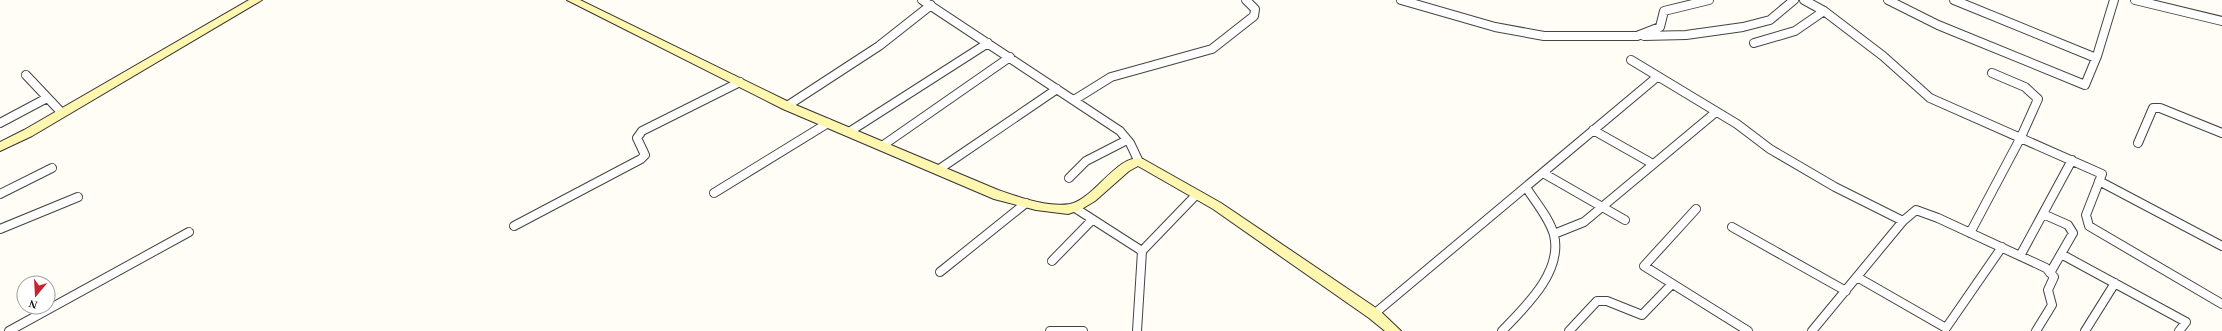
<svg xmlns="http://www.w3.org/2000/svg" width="2222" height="331" viewBox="0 0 2222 331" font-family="Georgia,serif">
<rect width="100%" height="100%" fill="#fffdf5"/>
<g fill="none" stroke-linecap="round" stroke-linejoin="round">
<g stroke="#444" stroke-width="10">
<path id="street" d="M922 0 1120 131 1130 143 1139 162
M1401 0 1495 27 1544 36H1637L1660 27 1664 11 1709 0
M1804 0 1824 11 1883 56 1930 98 2102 174 2086 215 2089 226 2222 304
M1888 0 1938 25 2085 85 2097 56 2114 0
M1954 0 2096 58
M2135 0 2222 21
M1644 36 1686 35 1743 27 1770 20 1794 0
M1754 43 1795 31 1824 11
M1631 60 1737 124 1770 149 1835 187 1903 221 1916 210 1938 218 2046 268 2054 277 2048 290 2052 305 2036 331
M26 75 61 112
M1074 100 1111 77 1212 49 1254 16 1255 9 1246 0
M787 106 879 46 931 5
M0 123 47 98
M1593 130 1653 164
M849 132 988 43
M2138 143 2153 108H2160L2222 133
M882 146 1010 57
M938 170 1057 89
M1543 173 1625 220
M1069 178 1086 161 1127 140
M2099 181 2222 246
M714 193 828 123
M0 194 52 168
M1075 208 1142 251
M1696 209 1644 266 1748 331
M2043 214 2068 225 2073 233 2050 273
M514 226 641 159 645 155 637 138 642 131 740 82
M1732 227 1846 291
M0 229 78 197
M1970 233 2021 137 2038 99 2025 87 1992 73
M1554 234 1584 222 1716 112
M2061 254 2186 322 2179 331
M2020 256 2072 160
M1052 261 1092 220
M940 272 1026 203
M1857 277 1946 328 2002 247
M1374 314 1657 77
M9 331 189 232
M1050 331H1083
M1137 331 1142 251 1196 195
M1502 331C1525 307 1563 272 1554 235 1549 217 1535 202 1526 187
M1569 331 1597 301H1607L1642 315 1672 284
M1812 331 1903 221
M2085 331 2115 283"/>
</g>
<g stroke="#333" stroke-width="2">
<path id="secondary" d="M249 0H262L32 136 0 151V142L24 130Z
M567 0H580L791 103 998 190C1019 197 1047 208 1070 204 1095 199 1118 152 1143 159L1221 203 1379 310 1401 331H1385L1369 318 1213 209 1138 166 1129 171 1095 201 1080 210 1068 214 1036 210 994 199 783 109Z"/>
</g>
<use href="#street" stroke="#fff" stroke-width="8"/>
<use href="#secondary" fill="#fff6b0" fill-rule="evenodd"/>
</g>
<g transform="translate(36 295) rotate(198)"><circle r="19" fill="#ffffff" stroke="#a0a0a0"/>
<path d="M0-3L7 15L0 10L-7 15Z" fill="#c4262e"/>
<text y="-6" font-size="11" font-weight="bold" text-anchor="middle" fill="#111111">N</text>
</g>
</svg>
